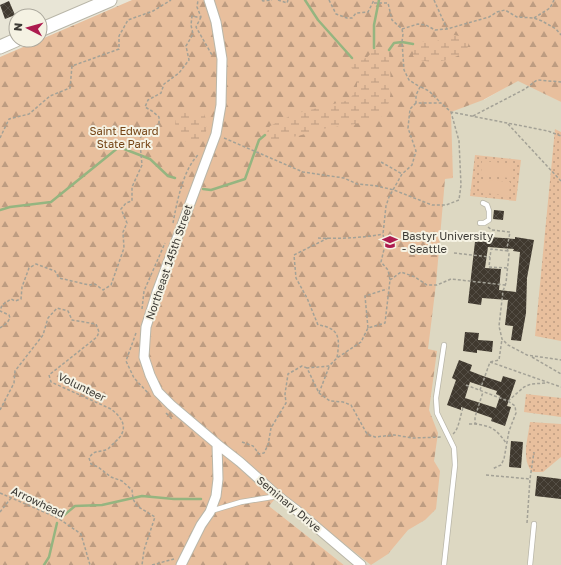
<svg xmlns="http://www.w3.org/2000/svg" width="561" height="565" viewBox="0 0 561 565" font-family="'Golos Text',sans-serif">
<defs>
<pattern id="green-dots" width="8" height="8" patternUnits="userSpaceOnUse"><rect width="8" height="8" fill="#e8bf9d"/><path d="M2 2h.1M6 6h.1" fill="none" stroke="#bd9c81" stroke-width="1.8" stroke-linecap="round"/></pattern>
<pattern id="forest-firs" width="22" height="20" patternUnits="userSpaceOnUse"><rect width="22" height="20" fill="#e8bf9d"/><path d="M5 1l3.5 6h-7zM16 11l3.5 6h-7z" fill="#bd9c81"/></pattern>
<pattern id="wetland-marsh" width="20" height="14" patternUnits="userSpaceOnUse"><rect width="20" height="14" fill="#e8bf9d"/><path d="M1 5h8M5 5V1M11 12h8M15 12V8" fill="none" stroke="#bd9c81"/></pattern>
<pattern id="building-cross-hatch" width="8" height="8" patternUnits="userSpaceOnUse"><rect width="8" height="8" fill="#40392f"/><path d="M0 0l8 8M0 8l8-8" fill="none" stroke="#544e45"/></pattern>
</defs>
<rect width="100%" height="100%" fill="#e8e5d6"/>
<path fill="#ddd8c2" d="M471 0 484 100 518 80 561 102V565H344L269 506 301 466Z"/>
<path fill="url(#green-dots)" d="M555 129 561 132V341L535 336Z
M475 155 521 160 516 201 470 196Z
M526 394 561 398V417L524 412Z
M530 422 561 424V457L543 472H532C521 459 528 438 530 422Z"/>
<path fill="url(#forest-firs)" d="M132 0H561V102L518 81 483 100 451 112 453 178 445 179 436 284 428 349 437 351 429 410 438 433 434 461 440 471 436 509 425 520 408 530 388 554 371 565 280 493 269 506 344 565H0V57Z"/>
<path fill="url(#wetland-marsh)" d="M454 35 465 37 469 42 467 50C453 61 428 67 413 56V44L421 41 431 43Z
M374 48 380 50H389C389 66 393 86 389 102 388 106 384 111 382 116L362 123 322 129 298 136 272 140 265 135 270 126 294 114 349 100 357 89V77L350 65 352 58C365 60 367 60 374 48Z
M193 111 204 114C208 122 207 130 204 139 201 140 198 143 195 143 176 145 168 118 183 112 186 111 190 111 193 111Z"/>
<path fill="#e8bf9d" d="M482 161 512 164 511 178 481 175Z
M480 179 510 182 509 196 479 192Z"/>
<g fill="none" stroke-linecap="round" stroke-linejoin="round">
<path stroke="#95b580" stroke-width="2.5" d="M305 0 318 20 352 58
M374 48V25L379 0
M389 50 394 43 402 42 413 44
M203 189 211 190 245 179 259 140 265 135
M0 210 10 207 51 202 119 147 150 159 168 176 175 178
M63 516 75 506 102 505 142 496 174 499H201
M44 565 49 557 57 523"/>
</g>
<path fill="url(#building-cross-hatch)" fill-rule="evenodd" d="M9 1 15 15 5 19 0 5Z
M494 210 504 211 503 220 493 219Z
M476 233 489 234V237L515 239V237L534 240 527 278 526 313 521 341 511 340 513 326 505 325 508 300 482 298 481 305 468 303ZM488 247 514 249 513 251 520 252 516 292 499 290 501 269 485 268Z
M465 332 479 333 478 340 493 341 492 352 477 350V353L463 351Z
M459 360 472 365 470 371 483 376 501 382 503 376 516 380 507 406 511 407 505 426 491 421 492 418 461 407V410L447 405 456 380 452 378ZM470 382 497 391 496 394 500 396 496 408 465 398Z
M511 441 523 442 521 468 509 467Z
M537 476 561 479V499L535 496Z"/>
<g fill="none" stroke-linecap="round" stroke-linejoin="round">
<g stroke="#b9b6a8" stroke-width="6">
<path id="service" d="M480 223H484L489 220V211L487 205 483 203
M211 511 241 502 278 496
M444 565 455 465 454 448 437 413 436 398 444 345
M530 565 534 524"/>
</g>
<g stroke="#b9b6a8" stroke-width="11">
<path id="minor" d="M217 444 240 462 278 496 295 509 361 565
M181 565 201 525 210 512 216 496 218 479 217 444 171 405 158 392 150 375 144 357 146 327 157 292 216 134 221 105 222 59 216 22 209 0"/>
</g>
<g stroke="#b9b6a8" stroke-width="15">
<path id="secondary" d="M40 30 110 0
M0 47 16 40"/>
</g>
<path stroke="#a3a196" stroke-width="1.5" stroke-dasharray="3 2" stroke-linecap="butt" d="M262 0 263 1 272 0
M278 0 287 3 288 0
M329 0 336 14 347 18H352L356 13 368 12 374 0
M434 0 447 29
M374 3H388L392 20 402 29 403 34 402 42 404 70 409 80 420 87 416 95V103H441L451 112 548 131 561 136
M201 17 196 27 212 55
M534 18 550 8 554 0
M402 29 418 24 426 25 435 30 447 29 489 17 497 12 505 10 517 17 534 18 542 21 556 29 561 35
M421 87 429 91 441 103
M416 103 410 109 408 128 416 151 412 165 402 174 389 197 386 206 383 234 385 245 381 262 388 270 390 280 385 323 368 328 361 342 337 358 329 366 307 368 319 393 330 401 343 402 351 405 367 434 375 437 394 435 413 438 442 437
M473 116 525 89 537 80 561 82
M508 124 561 181
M0 138 9 119 29 114 50 96 70 88 72 66 119 49V36L128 20 153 11 171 0
M224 138 303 172 344 178 357 184 377 186 394 190 432 205H446L459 200 461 185 459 141 451 112
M381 162 402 174
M173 223C177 202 183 169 199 154
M488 227 492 230 510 232 507 248 509 254 506 283 503 291 499 326 502 339 508 345 527 355 561 360
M318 238C339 239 362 238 383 234
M328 238 294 255 296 278 307 298 318 325C340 328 340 338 337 358
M454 253 490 257
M507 268 489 267 491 249 508 251
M390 280 401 272 415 277 427 285H437L451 279 505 285
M142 309 144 291 165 243
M0 328 7 323 10 318 9 315 0 311 2 305 11 299 15 301 21 299 22 287 29 268 36 264 55 271 59 278 89 285 95 284 103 290 111 285 124 248 123 232 127 223 121 209 126 203 132 201V187L142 165 140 143 141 134 151 129 159 124V117L152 111 145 107 148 100 161 93 164 84 179 73 189 60 186 46 193 34 191 25 192 16 197 17H201L197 7 198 0
M368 328 365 296 387 289
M136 333 126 361 134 378 149 394
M532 357 561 374
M490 362 561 387
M466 385 508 401 515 406 516 413 509 431 504 459 501 465 492 469
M480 390 490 362 499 360 502 339
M319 393 329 367
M508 401 524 387 531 384 546 383
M0 410 14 383 15 371 43 335 48 318 57 308 68 311 72 320 96 324 99 332 97 337 49 375 51 382 111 409C124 419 129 430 115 442 113 444 110 447 108 449 99 453 95 449 89 458L91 464 98 467 111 477 122 481 132 490 133 499 137 506 155 517 144 550 142 565
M166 413 172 419
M469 424C488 424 496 428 506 443
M477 424 475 423V417L483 392
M453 434C459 429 460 416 463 408
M242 442 253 446 259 454 264 453 268 445 271 428 286 403 285 394 288 374 302 366 307 368
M486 475 530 479
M0 493 58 518 81 534 90 565
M0 512 11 498
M527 523 530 479 534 452
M152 565 174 559"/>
<use href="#service" stroke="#fff" stroke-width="4.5"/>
<use href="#minor" stroke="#fff" stroke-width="9"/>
<use href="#secondary" stroke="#fff" stroke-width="13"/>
</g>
<defs>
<g id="university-bare" transform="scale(1.2)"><path d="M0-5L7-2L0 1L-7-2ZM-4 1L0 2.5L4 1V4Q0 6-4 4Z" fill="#ad1b4f" stroke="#f5f2e3" stroke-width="2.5" paint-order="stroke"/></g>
</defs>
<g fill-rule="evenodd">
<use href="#university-bare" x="390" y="242"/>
</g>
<g text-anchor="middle" stroke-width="4" stroke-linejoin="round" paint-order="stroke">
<g font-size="11" fill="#744415" stroke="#f5f2e3">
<text x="124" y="135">Saint Edward<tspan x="124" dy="13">State Park</tspan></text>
</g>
<g font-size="11" fill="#3c3a35" stroke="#f5f2e3" text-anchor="start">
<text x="402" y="240">Bastyr University<tspan x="402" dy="13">- Seattle</tspan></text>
</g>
<g font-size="11" fill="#3c3a35" stroke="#f5f2e3">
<text transform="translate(169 262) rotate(-71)" y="4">Northeast 145th Street</text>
<text transform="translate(82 387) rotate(26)" y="4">Volunteer</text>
<text transform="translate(38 502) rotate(25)" y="4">Arrowhead</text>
<text transform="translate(289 504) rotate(40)" y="4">Seminary Drive</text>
</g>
</g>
<g transform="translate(28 28) rotate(276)"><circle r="19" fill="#f5f2e3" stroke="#aba89d"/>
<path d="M0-3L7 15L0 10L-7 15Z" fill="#ad1b4f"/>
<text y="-6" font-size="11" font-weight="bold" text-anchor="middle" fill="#3c3a35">N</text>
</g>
</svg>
